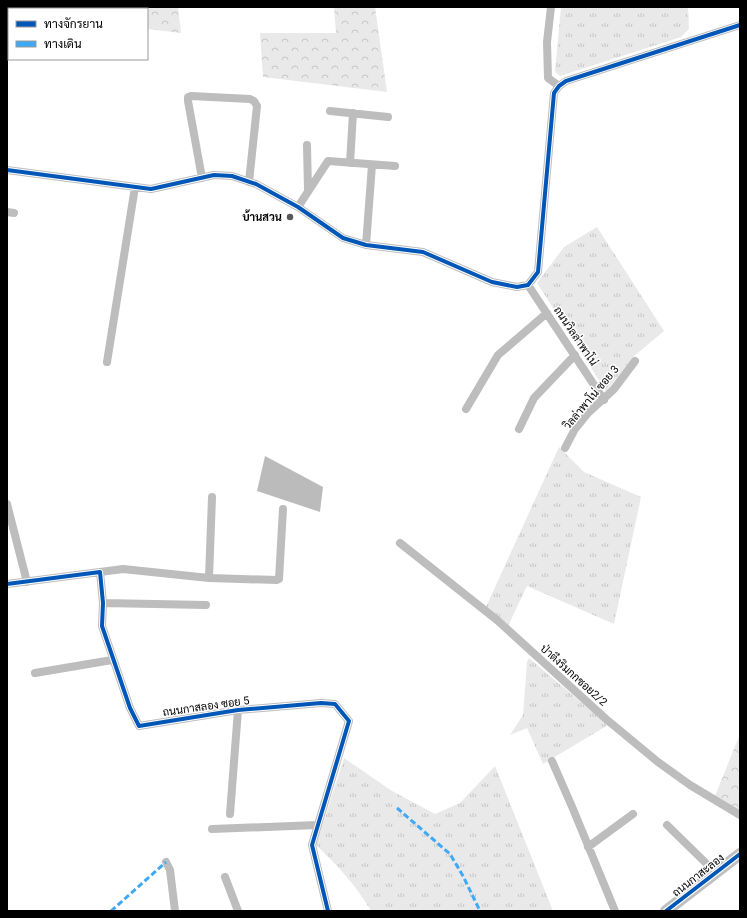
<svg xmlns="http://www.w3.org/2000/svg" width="747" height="918" viewBox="0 0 747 918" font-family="Roboto,Sarabun,sans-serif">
<defs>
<pattern id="grass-tufts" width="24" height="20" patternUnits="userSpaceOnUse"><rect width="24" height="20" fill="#e9e9e9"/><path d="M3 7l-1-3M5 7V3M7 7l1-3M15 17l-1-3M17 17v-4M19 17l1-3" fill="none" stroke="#c6c6c6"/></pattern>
<pattern id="forest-crowns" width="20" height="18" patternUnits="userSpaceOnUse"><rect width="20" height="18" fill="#e9e9e9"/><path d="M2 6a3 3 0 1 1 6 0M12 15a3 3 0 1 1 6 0" fill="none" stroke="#c6c6c6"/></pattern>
</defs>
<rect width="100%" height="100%" fill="#fff"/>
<path fill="url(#grass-tufts)" d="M561 7H688L689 29 681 37 560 76 555 71Z
M597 227 664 331 634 356 606 391 537 283 564 247Z
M559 447 584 472 641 497 614 624 527 586 508 626 486 607Z
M529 658 608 725 543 764 527 728 510 735 523 715 527 662Z
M344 758 392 791 435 814 460 803 495 766 553 911H371C356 885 338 866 316 845Z"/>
<path fill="url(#forest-crowns)" d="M115 7H178L181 33 147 29V9H115Z
M334 7H375L387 92 263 77 260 33H336Z
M740 734V811L715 796Z"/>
<path fill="#bbb" d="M265 456 323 487 320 512 257 491Z"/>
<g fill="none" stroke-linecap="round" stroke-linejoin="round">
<path stroke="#bdbdbd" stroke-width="8" d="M551 7 547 42 548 78 559 86
M330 111 388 117
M307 145 308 191
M350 163 353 113
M7 170 151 189 214 175 232 176 256 184 298 207 343 238 366 245 423 252 492 282 517 287 528 285 538 272 554 93 559 86 566 81 740 25
M202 178 188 101V97L191 96 250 99 254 101 257 106 249 182
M298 207 328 161 395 166
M7 212 14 213
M366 245 372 165
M528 285 604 400
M107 362 135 187
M466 409 498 355 547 313
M519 429 534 398 575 355
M565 448 575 429 588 413 614 389 635 361
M7 504 27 582
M400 543 497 620 606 719 658 762 690 785 740 815
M100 572 123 569 209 578 277 580 279 579 283 509
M209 578 212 497
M7 584 100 572 103 603 102 626 130 708 139 726 238 710 321 703 335 704 349 721 312 845 328 911
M103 603 206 605
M35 673 112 660
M552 761 573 809 615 911
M230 814 238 710
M667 825 716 873
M212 829 318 825
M588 847 633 814
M166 862 170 870 175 911
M225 877 238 911"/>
<path stroke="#c0c0c0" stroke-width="12" d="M666 911 740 854"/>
<path stroke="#3fa9f5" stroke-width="3" stroke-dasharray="6 3" stroke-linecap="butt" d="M397 808 450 854 463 876 480 911
M111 911 166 862"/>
<g stroke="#fff" stroke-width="6">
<path id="cycleway" d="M7 170 151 189 214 175 232 176 256 184 298 207 343 238 366 245 423 252 492 282 517 287 528 285 538 272 554 93 559 86 566 81 740 25
M7 584 100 572 103 603 102 626 130 708 139 726 238 710 321 703 335 704 349 721 312 845 328 911
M666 911 740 854"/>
</g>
<use href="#cycleway" stroke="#0057b8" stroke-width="4"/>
</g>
<circle fill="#595959" stroke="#fff" stroke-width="1.5" cx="290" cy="217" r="4"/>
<g text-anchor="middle" stroke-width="3" stroke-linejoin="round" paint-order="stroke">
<g font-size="11" font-weight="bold" fill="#000" stroke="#fff" text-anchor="end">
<text x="282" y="221">บ้านสวน</text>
</g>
<g font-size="11" fill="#000" stroke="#fff">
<text transform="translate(576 336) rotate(56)" y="4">ถนนวิลล่าพาโน่</text>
<text transform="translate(591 397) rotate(-50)" y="4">วิลล่าพาโน่ ซอย 3</text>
<text transform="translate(574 675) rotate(42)" y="4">ป่าตึงริมกกซอย2/2</text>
<text transform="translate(206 706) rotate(-8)" y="4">ถนนกาสลอง ซอย 5</text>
<text transform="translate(698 875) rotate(-38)" y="4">ถนนกาสะลอง</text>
</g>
</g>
<rect width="747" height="918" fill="none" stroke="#000000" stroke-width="16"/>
<rect x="8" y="8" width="140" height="52" fill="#ffffff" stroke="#999999"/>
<rect x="16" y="21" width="20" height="6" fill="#0057b8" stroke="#999999"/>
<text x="44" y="28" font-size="12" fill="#000000">ทางจักรยาน</text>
<rect x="16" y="41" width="20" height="6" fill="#3fa9f5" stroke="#999999"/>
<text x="44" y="48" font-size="12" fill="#000000">ทางเดิน</text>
</svg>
